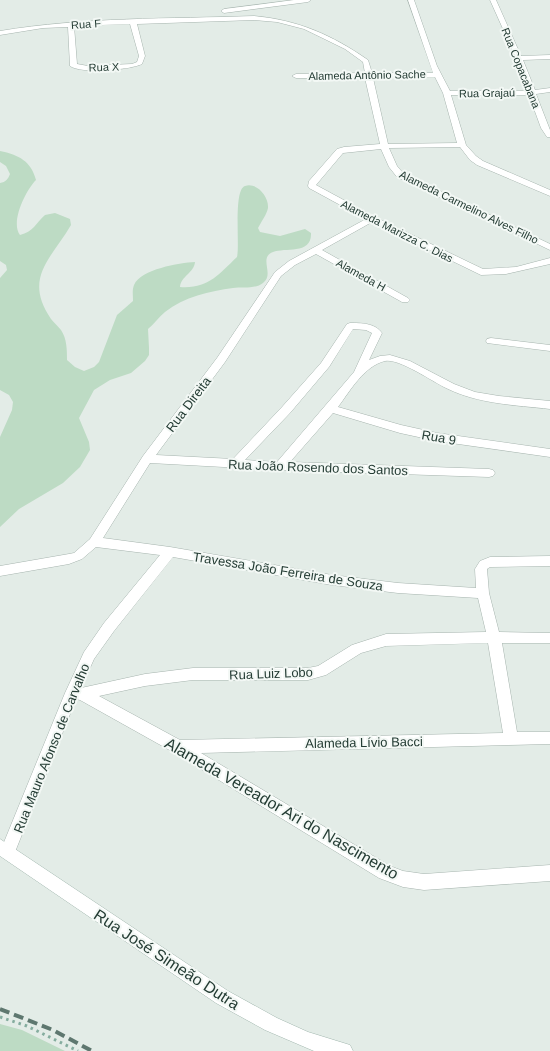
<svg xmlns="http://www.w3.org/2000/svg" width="550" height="1051" viewBox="0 0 550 1051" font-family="Arial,sans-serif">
<rect width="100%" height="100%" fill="#e3ece7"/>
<path fill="#bddbc4" d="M0 151C19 155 31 161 36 180 26 190 10 222 20 235 33 232 36 223 45 215L55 213 70 219 71 225C51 259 23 278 51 319 54 323 58 326 61 330 67 339 67 350 67 360L75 367 84 371 94 367 99 362 117 315 133 301C133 295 132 290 134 285 141 269 179 263 195 262 194 273 181 276 180 287 208 289 218 275 237 257 240 245 233 190 245 186 257 182 269 197 268 208 267 214 261 222 258 228L260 232 280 236 305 229 311 233C312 255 285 247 273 252 258 258 275 274 263 283 256 289 242 287 233 288 210 291 184 297 165 312 159 317 154 324 148 329L149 348V355L145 361 131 373 110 380 94 390 79 418 89 442 90 450 80 467 63 483 19 509 0 527V437L12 410 13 402 9 395 0 390V278L7 270 6 265 0 261V183C6 182 8 179 10 174L6 166 0 162Z
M0 1024 22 1030 65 1051H0Z"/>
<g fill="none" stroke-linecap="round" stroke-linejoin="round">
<g stroke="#a6b4ae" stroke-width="1">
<path id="minor" d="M294 0H311L308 2 224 13 221 11 224 9Z
M408 0H414L437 66 450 91H528L516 58 490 0H496L521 56 550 55V59L523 60 535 90 550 88V92L536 94 550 130V137H547L541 128 529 95H451L466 145 476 156 483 161 550 190V196L477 165 470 160 460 147 389 148 397 166 403 173 550 244V250L397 177 389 167 381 149 343 153 316 185 375 217 483 269 516 267 550 258V264L506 274 481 275 372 222 322 250 408 298 410 300 408 302H402L316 254 295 265 281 276 225 362 156 455 233 459 282 407 321 363 347 324 350 323C361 323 375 323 382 333L369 360 380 356 390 355 410 361 454 384 475 392 499 396 550 401V409C515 405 478 404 446 388 433 382 399 358 385 361 364 366 350 391 338 407L401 425 437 433 550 449V457L437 441 400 433 333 413 290 462 489 469 493 470 495 473 493 476 489 477 280 470 150 463 103 538 170 547 332 575 398 583 476 588 475 569 480 561 490 557 550 556V566L490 567 487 569 489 593 499 632 550 633V643H502L517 732H550V744L201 753 390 866 403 871 424 874 550 865V881L424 890 403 887 379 878 173 752 80 700 76 699 13 857 8 860 3 857 0 852 65 693 84 652 104 623 160 555 96 547 82 559 69 564 0 576V566L69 554 74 553 90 539 143 456 217 358 275 272 289 261 366 219 309 188 308 186 309 181 337 149 344 147 380 144 365 78H296L292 76 296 74 365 73 363 62 345 49 304 29 277 22 254 20 137 24 145 56 142 64C130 70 81 74 70 66L68 27 43 28 0 35V31C84 17 169 19 254 16 298 20 332 35 368 60L372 73H433ZM130 24 139 56 137 62 132 64 88 66 77 64 74 26ZM435 77 443 93 457 143 388 144 373 78ZM353 329 366 330 372 333 354 372 277 462 245 460 290 413 329 367ZM173 557 332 585 398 593 478 598 486 632 386 634 352 645 318 666 308 668H193L145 674 81 688 94 659 114 631ZM488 643 503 733 180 740 99 696 145 686 193 680H308L326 675 361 653 386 646Z
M491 338 550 345V351L487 343 486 341 487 339Z"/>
</g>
<g stroke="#a2b7af" stroke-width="1">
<path id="secondary" d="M0 839 228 991 277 1018 308 1032 350 1045 353 1051H314L265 1030 216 1003 0 856Z"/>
</g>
<path stroke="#85ad9f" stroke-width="3" stroke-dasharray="2.5 4" stroke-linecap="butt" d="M0 1017 27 1026 78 1051"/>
<use href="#minor" fill="#fff" fill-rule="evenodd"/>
<use href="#secondary" fill="#fff" fill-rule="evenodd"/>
<path stroke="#5e776f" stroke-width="4" stroke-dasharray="10 5" stroke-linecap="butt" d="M0 1009 53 1030 92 1051"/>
</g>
<g text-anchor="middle" stroke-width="4" stroke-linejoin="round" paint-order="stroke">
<g font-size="11" fill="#243c34" stroke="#f3f8f5">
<text transform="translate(86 24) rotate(-4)" y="4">Rua F</text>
<text transform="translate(104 67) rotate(-2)" y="4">Rua X</text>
<text transform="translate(521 68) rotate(68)" y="4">Rua Copacabana</text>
<text transform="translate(367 75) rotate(-1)" y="4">Alameda Antônio Sache</text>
<text transform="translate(487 93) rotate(-1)" y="4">Rua Grajaú</text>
<text transform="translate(469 207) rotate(26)" y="4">Alameda Carmelino Alves Filho</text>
<text transform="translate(397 231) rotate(27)" y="4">Alameda Marizza C. Dias</text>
<text transform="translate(361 275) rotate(29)" y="4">Alameda H</text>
</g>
<g font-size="13" fill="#243c34" stroke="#f3f8f5">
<text transform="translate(188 404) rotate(-53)" y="5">Rua Direita</text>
<text transform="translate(439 437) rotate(10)" y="5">Rua 9</text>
<text transform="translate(318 467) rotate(2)" y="5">Rua João Rosendo dos Santos</text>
<text transform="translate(288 571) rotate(9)" y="5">Travessa João Ferreira de Souza</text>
<text transform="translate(271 673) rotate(-2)" y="5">Rua Luiz Lobo</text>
<text transform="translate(364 742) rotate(-1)" y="5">Alameda Lívio Bacci</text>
<text transform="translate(51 748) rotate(-68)" y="5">Rua Mauro Afonso de Carvalho</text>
</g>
<g font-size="16" fill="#243c34" stroke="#f3f8f5">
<text transform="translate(282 808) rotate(30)" y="6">Alameda Vereador Ari do Nascimento</text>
<text transform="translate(167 959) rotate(33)" y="6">Rua José Simeão Dutra</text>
</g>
</g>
</svg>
